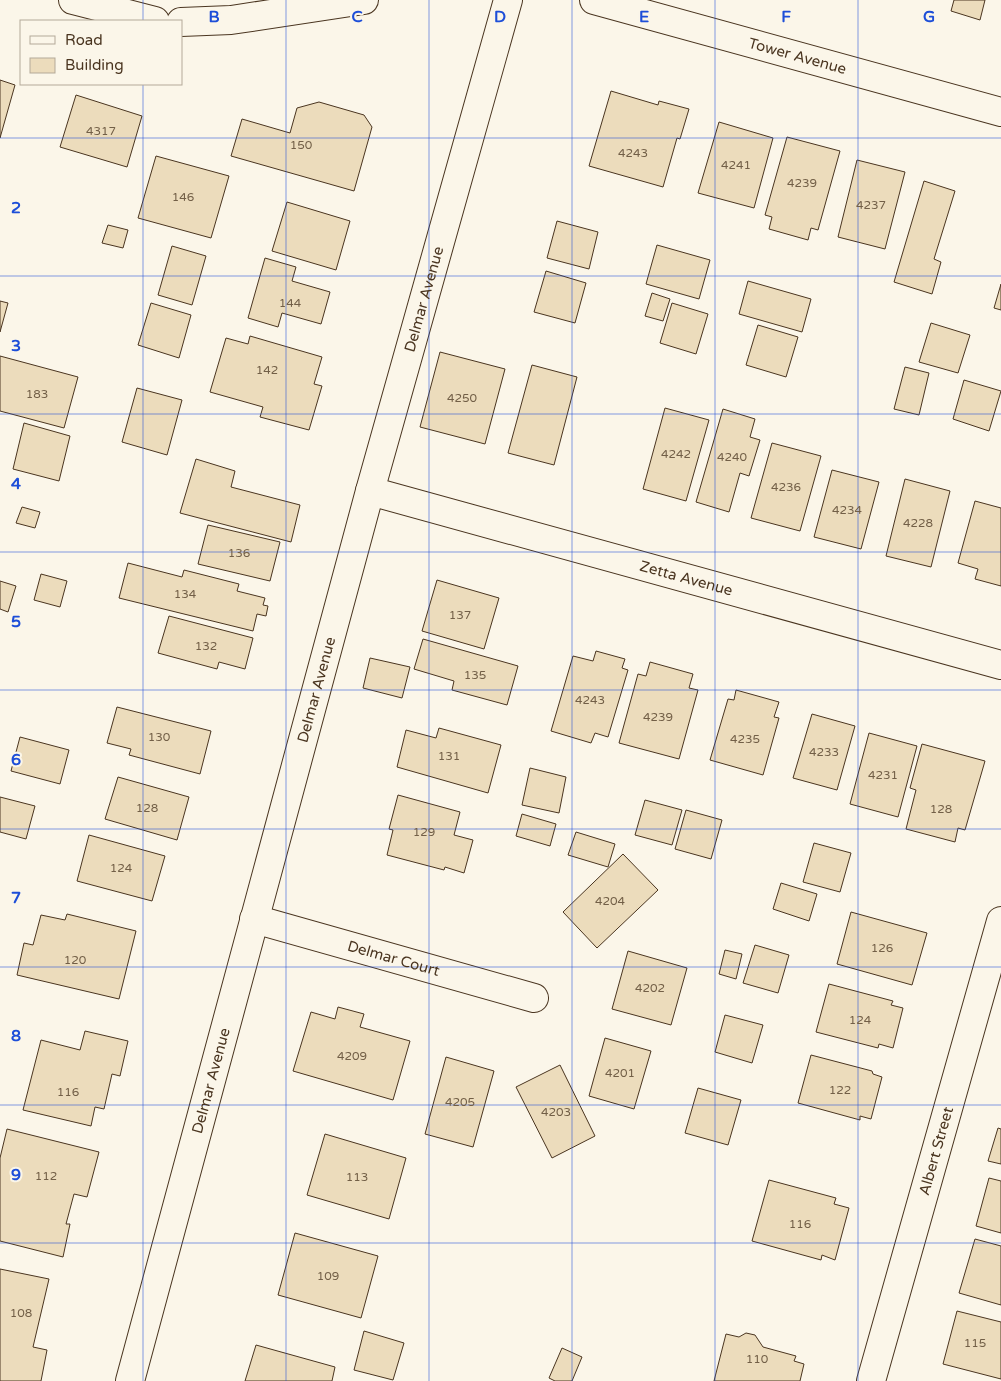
<svg xmlns="http://www.w3.org/2000/svg" width="1001" height="1381" viewBox="0 0 1001 1381" font-family="'Varela Round',sans-serif">
<rect width="100%" height="100%" fill="#fbf6e9"/>
<path fill="#ecdcbc" stroke="#4a3520" d="M954 0H985L980 20 951 11Z
M0 80 15 85 0 138Z
M611 91 658 105 659 101 689 109 680 139 677 138 663 187 589 166Z
M76 95 142 116 127 167 60 147Z
M319 102 364 115 372 127 354 191 231 156 242 119 290 133 297 108Z
M719 122 773 138 754 208 698 193Z
M787 137 840 151 818 230 811 228 808 240 769 229 772 217 765 215Z
M156 156 229 176 211 238 138 218Z
M857 160 905 172 885 249 838 237Z
M924 181 955 191 934 259 941 262 932 294 894 282Z
M287 202 350 221 336 270 272 251Z
M557 221 598 232 589 269 547 258Z
M108 225 128 230 123 248 102 243Z
M657 245 710 260 699 299 646 284Z
M172 246 206 256 192 305 158 295Z
M265 258 296 267 292 281 330 292 321 324 282 313 278 327 248 318Z
M546 271 586 283 575 323 534 312Z
M748 281 811 299 802 332 739 314Z
M1001 284V310L994 308Z
M652 293 670 299 663 321 645 316Z
M0 301 8 303 0 332Z
M151 303 191 315 179 358 138 345Z
M672 303 708 314 696 354 660 343Z
M931 323 970 335 958 373 919 362Z
M758 325 798 337 786 377 746 365Z
M250 336 322 357 314 384 322 386 309 430 260 417 263 407 210 392 226 338 248 344Z
M440 352 505 369 485 444 420 427Z
M0 356 78 377 64 428 0 411Z
M532 365 577 377 554 465 508 453Z
M905 367 929 373 919 415 894 409Z
M964 380 1001 391 989 431 953 419Z
M137 388 182 400 167 455 122 442Z
M665 408 709 420 686 501 643 489Z
M723 409 755 419 750 437 760 440 749 476 740 473 729 512 696 502Z
M24 423 70 436 59 481 13 469Z
M772 443 821 456 800 531 751 518Z
M196 459 235 471 231 487 300 505 291 542 180 513Z
M832 470 879 482 861 549 814 537Z
M905 479 950 491 931 567 886 556Z
M975 501 1001 508V586L975 579 978 569 958 563Z
M22 507 40 512 35 528 16 523Z
M208 525 280 542 270 581 198 564Z
M128 563 182 577 184 570 239 584 237 591 265 598 263 605 268 606 266 616 257 614 253 631 119 598Z
M41 574 67 581 60 607 34 600Z
M437 580 499 598 484 649 422 631Z
M0 581 16 586 8 612 0 609Z
M169 616 253 638 245 669 219 662 217 669 158 653Z
M423 639 518 666 507 705 452 690 454 681 414 669Z
M596 651 625 659 622 668 628 670 608 737 595 733 591 743 551 731 573 656 593 661Z
M370 658 410 667 402 698 363 688Z
M650 662 693 674 689 688 698 690 679 759 619 743 638 674 646 676Z
M736 690 779 702 774 717 779 718 763 775 710 760 728 699 734 700Z
M117 707 211 731 200 774 129 755 131 749 107 743Z
M812 714 855 726 837 790 793 778Z
M439 728 501 745 488 793 397 767 406 730 436 738Z
M869 733 917 746 898 817 850 804Z
M20 737 69 750 60 784 11 771Z
M922 744 985 761 965 830 958 828 955 842 906 829 916 790 910 788Z
M530 768 566 777 559 813 522 805Z
M118 777 189 797 177 840 105 819Z
M398 795 460 812 454 835 473 840 464 873 445 867 444 870 387 855 393 830 389 829Z
M0 797 35 806 26 839 0 832Z
M645 800 682 810 672 845 635 835Z
M686 810 722 820 711 859 675 849Z
M522 814 556 824 550 846 516 836Z
M576 832 615 844 608 867 568 855Z
M89 835 165 856 152 901 77 881Z
M814 843 851 853 840 892 803 882Z
M623 854 658 890 597 948 563 912Z
M781 883 817 894 809 921 773 909Z
M851 912 927 933 912 985 837 964Z
M67 914 136 931 119 999 17 975 24 943 33 945 41 915 65 920Z
M755 945 789 955 778 993 743 983Z
M725 950 742 954 736 979 719 974Z
M628 951 687 968 671 1025 612 1009Z
M829 984 893 1001 891 1005 903 1008 893 1048 879 1044 878 1048 816 1032Z
M338 1007 364 1014 360 1027 410 1041 393 1100 293 1071 311 1012 335 1019Z
M725 1015 763 1025 752 1063 715 1052Z
M85 1031 128 1041 120 1076 112 1074 104 1109 95 1107 91 1126 23 1110 41 1040 80 1050Z
M605 1038 651 1051 634 1109 589 1096Z
M811 1055 872 1071 873 1074 882 1077 871 1119 860 1116V1120L798 1103Z
M446 1057 494 1071 473 1147 425 1134Z
M560 1065 595 1136 552 1158 516 1087Z
M698 1088 741 1100 728 1145 685 1133Z
M998 1128 1001 1129V1164L988 1161Z
M7 1129 99 1152 87 1197 74 1194 66 1224H70L63 1257 0 1241V1158Z
M325 1134 406 1158 389 1219 307 1195Z
M989 1178 1001 1181V1233L976 1226Z
M769 1180 836 1198 834 1204 849 1208 835 1260 822 1255 821 1260 752 1241Z
M295 1233 378 1256 361 1318 278 1295Z
M975 1239 1001 1246V1305L959 1293Z
M0 1269 49 1279 33 1347 47 1350 41 1381H0Z
M957 1311 1001 1322V1379L943 1364Z
M364 1331 404 1343 393 1380 354 1370Z
M746 1333 755 1335 763 1347 796 1356 794 1361 804 1364 800 1381H714L726 1334 739 1337Z
M256 1345 335 1367 332 1381H245Z
M562 1348 582 1357 572 1381H555L549 1378Z"/>
<g fill="none" stroke-linecap="round" stroke-linejoin="round">
<g stroke="#4a3520" stroke-width="30">
<g id="minor">
<path d="M73 0 155 21"/>
<path id="s1" d="M594 0 1001 112"/>
<path d="M181 22 231 20 364 0"/>
<path id="s2" d="M370 491 1001 665"/>
<path id="s3" d="M254 919 534 998"/>
<path id="s4" d="M130 1381 370 491 508 0"/>
<path id="s5" d="M871 1381 1001 921"/>
</g>
</g>
<use href="#minor" stroke="#fbf6e9" stroke-width="28"/>
</g>
<path fill="none" stroke="#1d4ed8" stroke-width="1" stroke-opacity="0.55" d="M143 0V21M286 0V1381M429 0V1381M572 0V1381M715 0V1381M858 0V1381M143 84V1381M0 138H1001M0 276H1001M0 414H1001M0 552H1001M0 690H1001M0 829H1001M0 967H1001M0 1105H1001M0 1243H1001"/>
<g text-anchor="middle" stroke-width="4" stroke-linejoin="round" paint-order="stroke">
<g font-size="12" fill="#725f47">
<text x="101" y="135">4317</text>
<text x="301" y="149">150</text>
<text x="633" y="157">4243</text>
<text x="736" y="169">4241</text>
<text x="802" y="187">4239</text>
<text x="183" y="201">146</text>
<text x="871" y="209">4237</text>
<text x="290" y="307">144</text>
<text x="267" y="374">142</text>
<text x="37" y="398">183</text>
<text x="462" y="402">4250</text>
<text x="676" y="458">4242</text>
<text x="732" y="461">4240</text>
<text x="786" y="491">4236</text>
<text x="847" y="514">4234</text>
<text x="918" y="527">4228</text>
<text x="239" y="557">136</text>
<text x="185" y="598">134</text>
<text x="460" y="619">137</text>
<text x="206" y="650">132</text>
<text x="475" y="679">135</text>
<text x="590" y="704">4243</text>
<text x="658" y="721">4239</text>
<text x="159" y="741">130</text>
<text x="745" y="743">4235</text>
<text x="824" y="756">4233</text>
<text x="449" y="760">131</text>
<text x="883" y="779">4231</text>
<text x="147" y="812">128</text>
<text x="941" y="813">128</text>
<text x="424" y="836">129</text>
<text x="121" y="872">124</text>
<text x="610" y="905">4204</text>
<text x="882" y="952">126</text>
<text x="75" y="964">120</text>
<text x="650" y="992">4202</text>
<text x="860" y="1024">124</text>
<text x="352" y="1060">4209</text>
<text x="620" y="1077">4201</text>
<text x="840" y="1094">122</text>
<text x="68" y="1096">116</text>
<text x="460" y="1106">4205</text>
<text x="556" y="1116">4203</text>
<text x="46" y="1180">112</text>
<text x="357" y="1181">113</text>
<text x="800" y="1228">116</text>
<text x="328" y="1280">109</text>
<text x="21" y="1317">108</text>
<text x="975" y="1347">115</text>
<text x="757" y="1363">110</text>
</g>
<g font-size="15" fill="#4a3520" stroke="#fbf6e9">
<text dy="5" stroke="none"><textPath href="#s1" startOffset="211">Tower Avenue</textPath></text>
<text dy="5" stroke="none"><textPath href="#s4" startOffset="1121">Delmar Avenue</textPath></text>
<text dy="5" stroke="none"><textPath href="#s2" startOffset="328">Zetta Avenue</textPath></text>
<text dy="5" stroke="none"><textPath href="#s4" startOffset="716">Delmar Avenue</textPath></text>
<text dy="5" stroke="none"><textPath href="#s3" startOffset="145">Delmar Court</textPath></text>
<text dy="5" stroke="none"><textPath href="#s4" startOffset="311">Delmar Avenue</textPath></text>
<text dy="5" stroke="none"><textPath href="#s5" startOffset="239">Albert Street</textPath></text>
</g>
</g>
<g font-size="16" text-anchor="middle" font-weight="bold" fill="#1d4ed8" stroke="#fbf6e9" stroke-width="4" stroke-linejoin="round" paint-order="stroke">
<text x="214" y="22">B</text>
<text x="357" y="22">C</text>
<text x="500" y="22">D</text>
<text x="644" y="22">E</text>
<text x="786" y="22">F</text>
<text x="929" y="22">G</text>
<text x="16" y="213">2</text>
<text x="16" y="351">3</text>
<text x="16" y="489">4</text>
<text x="16" y="627">5</text>
<text x="16" y="765">6</text>
<text x="16" y="903">7</text>
<text x="16" y="1041">8</text>
<text x="16" y="1180">9</text>
</g>
<rect x="20" y="20" width="162" height="65" fill="#fbf6e9" stroke="#b4a999"/>
<rect x="30" y="36" width="25" height="8" fill="#fbf6e9" stroke="#b4a999"/>
<text x="65" y="45" font-size="15" fill="#4a3520">Road</text>
<rect x="30" y="58" width="25" height="15" fill="#ecdcbc" stroke="#b4a999"/>
<text x="65" y="70" font-size="15" fill="#4a3520">Building</text>
</svg>
